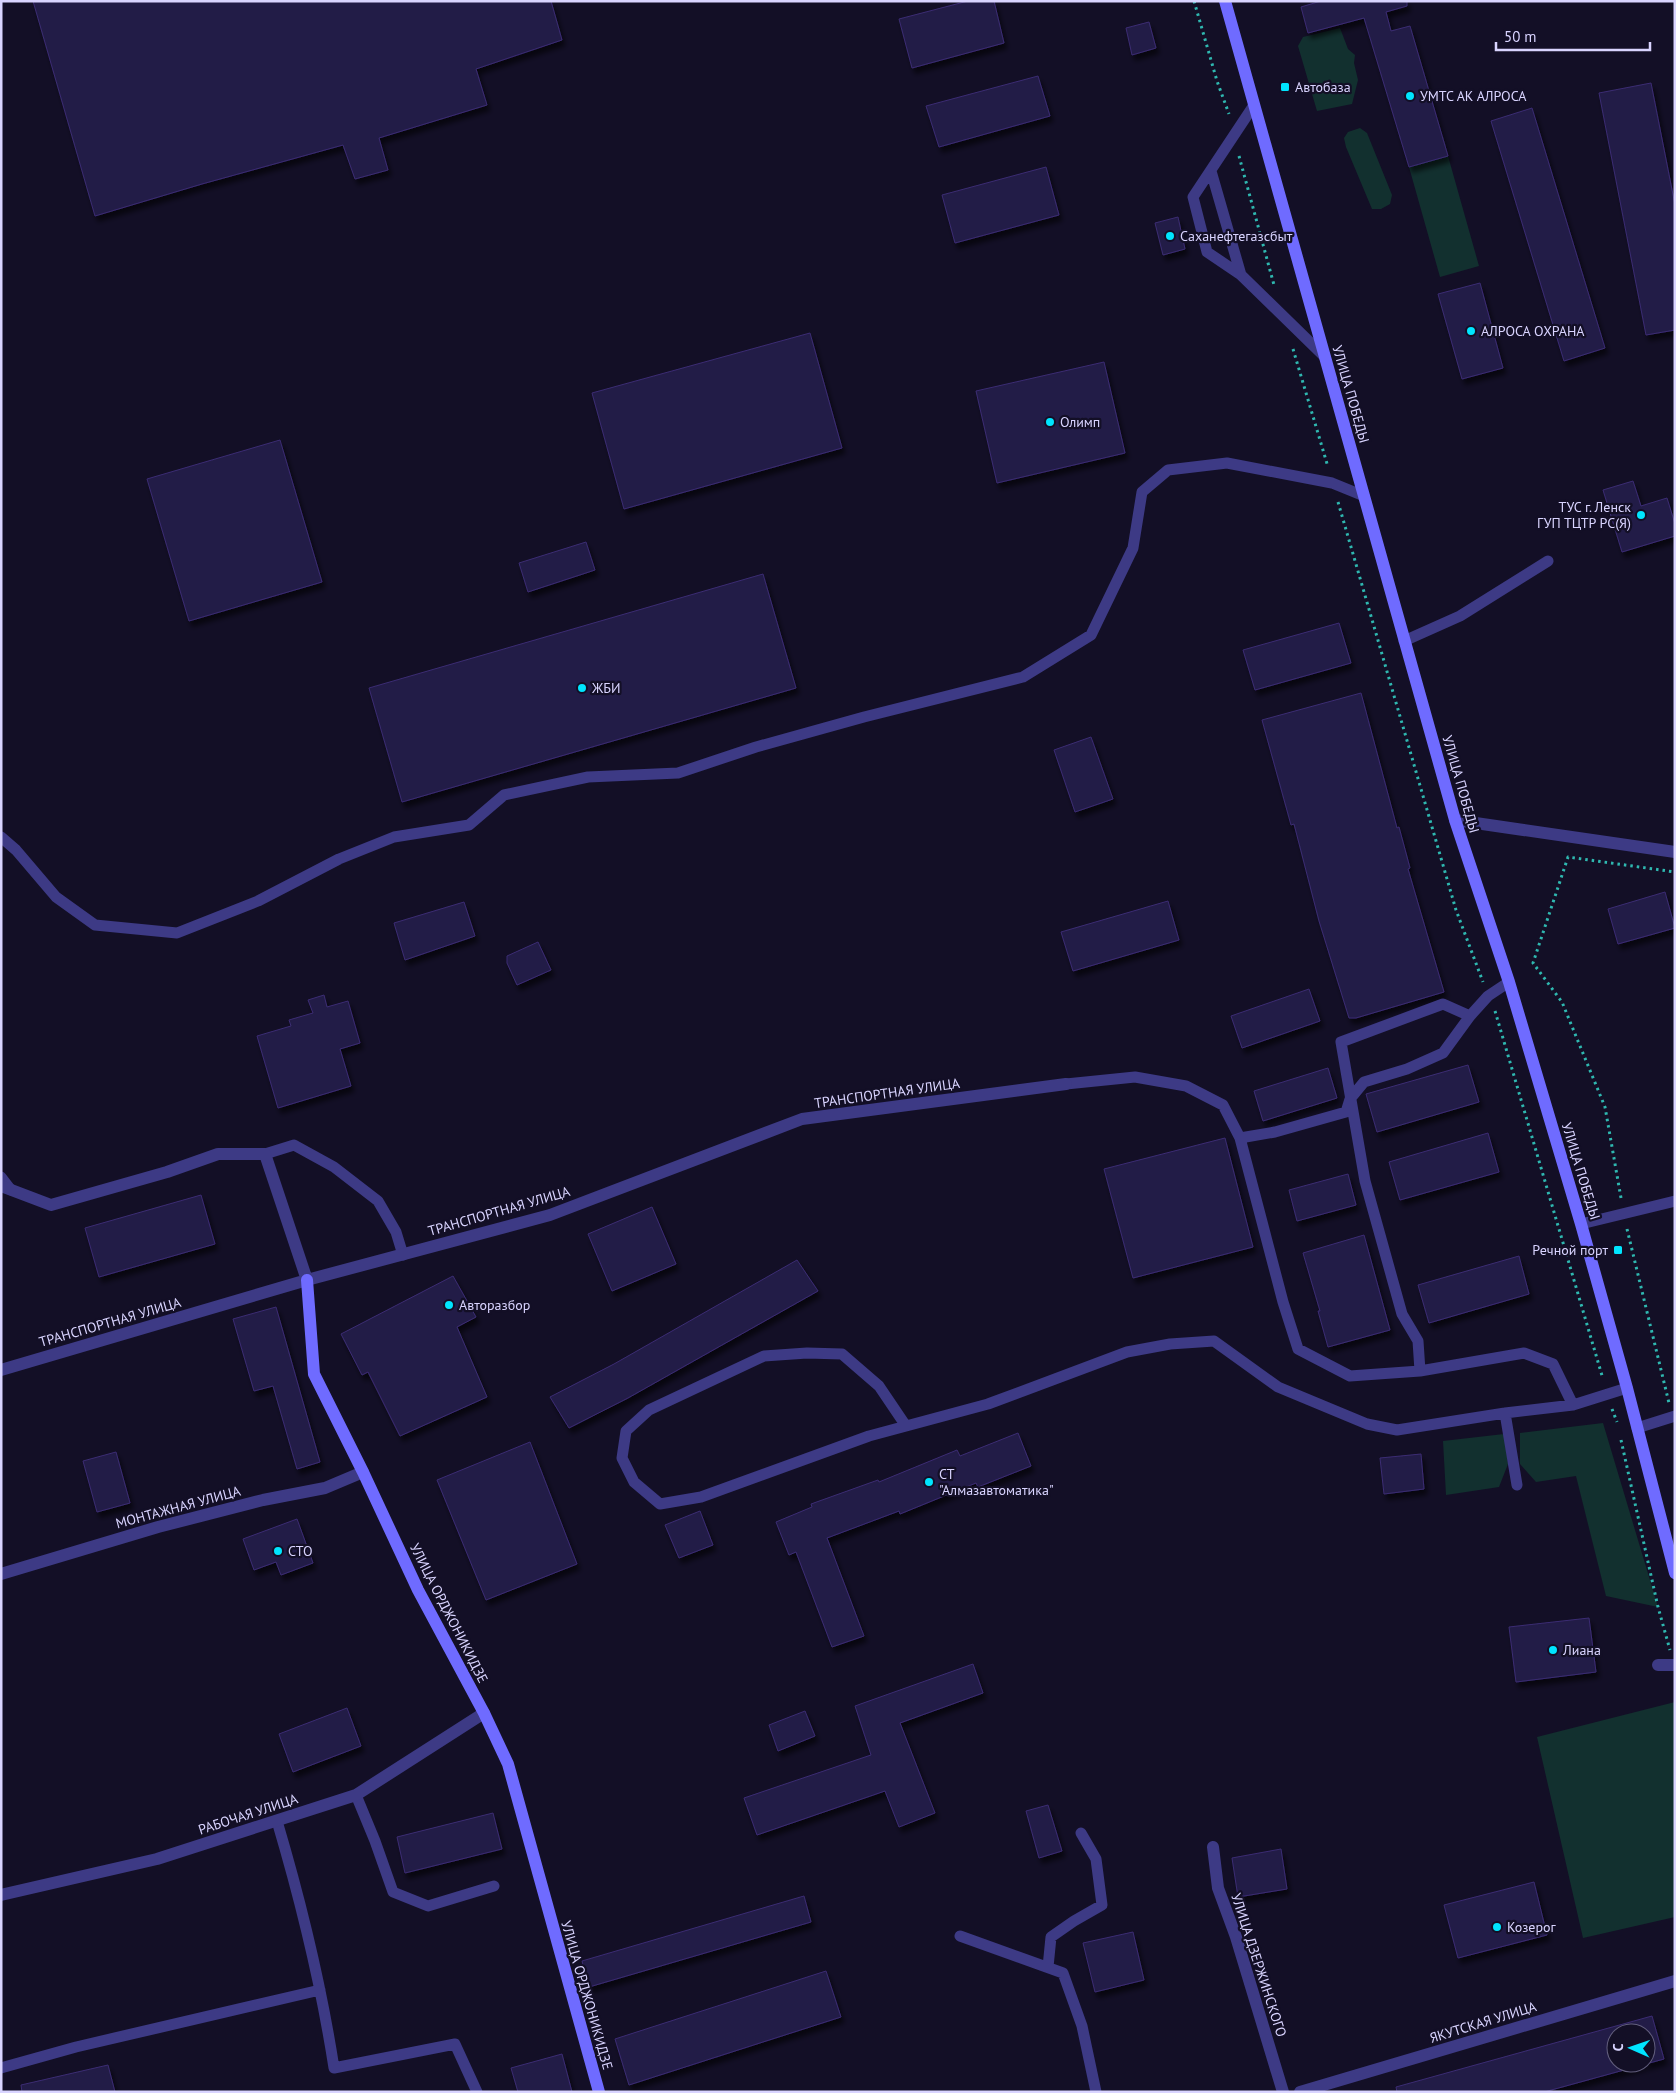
<svg xmlns="http://www.w3.org/2000/svg" width="1676" height="2093" viewBox="0 0 1676 2093" font-family="'PT Sans',sans-serif">
<defs>
<filter id="shadow"><feDropShadow dx="3" dy="5.5" stdDeviation="2.5" flood-color="#0009"/></filter>
</defs>
<rect width="100%" height="100%" fill="#130f26"/>
<path fill="#12302f" d="M1340 28 1348 49 1355 55 1354 63 1358 80 1352 104 1317 111 1298 46 1303 37Z
M1360 128 1367 133 1392 195 1390 204 1381 209H1372L1346 147 1344 138 1348 132Z
M1448 156 1479 266 1440 277 1409 167Z
M1603 1423 1658 1607 1606 1596 1576 1476 1536 1482 1520 1464V1433Z
M1504 1434 1508 1464 1499 1487 1446 1495 1443 1441Z
M1675 1702V1917L1583 1938 1537 1737Z"/>
<path fill="#241b47" stroke="#3b2d73" fill-rule="evenodd" filter="url(#shadow)" d="M33 1H551L562 40 476 69 487 105 379 138 388 170 355 179 343 145 202 184 95 216Z
M968 1H994L1004 43 912 68 899 19Z
M1321 1H1407V6L1386 12 1391 31 1410 26 1448 156 1409 167 1364 18 1308 33 1301 7Z
M1149 22 1156 48 1132 55 1126 28Z
M1038 76 1050 116 939 147 926 106Z
M1651 83 1675 205V330L1646 335 1599 93Z
M1532 108 1605 348 1564 361 1491 121Z
M1046 167 1059 215 955 243 942 195Z
M1178 217 1185 249 1163 255 1155 223Z
M1480 283 1503 368 1462 379 1438 294Z
M810 333 842 448 624 509 592 393Z
M1104 362 1125 453 997 483 976 391Z
M280 440 322 582 189 621 147 479Z
M1633 481 1641 506 1667 498 1675 524V536L1622 552 1603 490Z
M586 542 595 570 528 592 519 563Z
M763 574 796 688 402 802 369 688Z
M1339 623 1351 663 1255 690 1243 650Z
M1361 693 1397 828 1399 827 1410 868 1408 869 1444 992 1356 1018H1349L1319 921 1294 824 1291 825 1262 720Z
M1091 737 1113 799 1075 812 1054 750Z
M1665 892 1675 928 1618 944 1608 909Z
M1168 901 1179 940 1073 971 1061 932Z
M464 902 475 936 405 960 394 923Z
M538 942 551 970 517 985 507 963V956Z
M1309 989 1320 1021 1242 1048 1231 1016Z
M324 995 327 1007 348 1001 360 1043 340 1049 351 1086 278 1108 257 1036 291 1026 289 1020 313 1013 308 1000Z
M1468 1065 1479 1102 1377 1132 1366 1094Z
M1328 1068 1337 1098 1263 1121 1254 1091Z
M1488 1133 1499 1172 1400 1200 1389 1162Z
M1225 1138 1253 1247 1133 1278 1104 1169Z
M1348 1174 1356 1205 1297 1221 1289 1190Z
M201 1195 215 1244 99 1277 85 1228Z
M652 1207 676 1264 612 1291 588 1234Z
M1364 1235 1390 1330 1328 1347 1318 1311H1320L1303 1253Z
M1519 1256 1529 1294 1429 1323 1418 1285Z
M797 1260 818 1291 628 1398 569 1428 550 1397 614 1364Z
M453 1276 476 1317 457 1327 487 1397 400 1436 368 1372 362 1375 341 1334Z
M276 1307 320 1462 297 1469 273 1386 254 1391 233 1319Z
M1018 1433 1031 1466 978 1487 976 1483 900 1514 899 1511 827 1538 864 1636 832 1647 796 1552 789 1555 776 1522 812 1507 811 1504 878 1480 879 1482 957 1450 960 1456Z
M530 1442 577 1564 486 1600 437 1480Z
M116 1452 130 1503 97 1512 83 1461Z
M1421 1454 1424 1489 1384 1494 1380 1458Z
M700 1511 713 1545 679 1558 665 1525Z
M297 1519 313 1563 281 1575 276 1562 254 1570 243 1539Z
M1589 1618 1596 1672 1516 1682 1509 1627Z
M973 1664 983 1693 900 1723 935 1813 899 1827 885 1791 757 1835 744 1798 871 1755 855 1706Z
M347 1708 361 1746 293 1772 279 1734Z
M805 1711 815 1736 778 1751 769 1725Z
M1048 1805 1062 1851 1039 1858 1026 1811Z
M493 1813 502 1849 405 1873 397 1837Z
M1281 1849 1287 1889 1238 1897 1232 1858Z
M1534 1882 1547 1935 1458 1958 1444 1905Z
M804 1896 811 1922 589 1987 582 1961Z
M1133 1932 1144 1980 1095 1992 1083 1943Z
M826 1971 841 2017 629 2085 615 2039Z
M1652 2016 1664 2059 1544 2092H1397L1396 2087ZM1616 2033H1646V2063H1616Z
M562 2054 572 2092H518L511 2068Z
M108 2065 115 2092H22L21 2085Z"/>
<g fill="none" stroke-linecap="round" stroke-linejoin="round">
<path stroke="#2fb8b0" stroke-width="3" stroke-dasharray="2.5 4" stroke-linecap="butt" d="M1194 1 1217 81 1229 114
M1239 156 1274 285
M1293 349 1328 467
M1338 502 1456 910 1483 982
M1495 1011 1603 1379
M1621 1198 1605 1107 1562 1002 1533 963 1568 857 1675 872
M1627 1229 1669 1403
M1612 1409 1617 1422
M1621 1440 1658 1607 1670 1650"/>
<path stroke="#3d3a85" stroke-width="11" d="M1254 105 1193 197 1207 252 1241 275 1325 357
M1211 171 1241 275
M1404 641 1460 616 1548 561
M1 837 16 850 56 897 95 925 177 933 258 901 339 859 394 837 469 825 504 795 588 777 678 773 756 747 864 717 1023 677 1091 635 1133 548 1142 492 1168 470 1227 463 1332 483 1364 496
M1066 1084 1135 1077 1186 1086 1223 1105 1240 1138 1283 1302 1298 1349 1350 1376 1420 1371 1524 1353 1553 1364 1573 1405
M1240 1138 1275 1132 1346 1112 1350 1099 1364 1082 1407 1069 1443 1053 1470 1016 1488 996 1509 982
M265 1154 294 1145 334 1167 378 1201 396 1232 403 1255
M1 1177 11 1190
M1581 1224 1675 1201
M1420 1371 1418 1341 1402 1314 1365 1181 1341 1042 1443 1004 1470 1016
M1505 1413 1517 1485
M906 1426 879 1386 842 1354 807 1353 764 1356 649 1410 626 1431 622 1458 634 1482 660 1504 701 1497 869 1436 988 1404 1127 1352 1170 1344 1214 1341 1278 1387 1367 1424 1397 1430 1505 1413 1573 1405 1627 1388
M1637 1428 1675 1416
M356 1795 375 1841 393 1892 428 1906 494 1886
M277 1821C301 1902 321 1984 334 2068L455 2044 477 2092
M960 1936 1063 1973 1082 2026 1096 2092
M1048 1967 1051 1937 1074 1921 1102 1905 1096 1859 1081 1833
M1 2068 76 2047 320 1990"/>
<path stroke="#3d3a85" stroke-width="12" d="M1455 820 1675 852
M1 1186 51 1205 167 1172 218 1154H265L307 1280
M1 1370 307 1280 550 1215 802 1119 1066 1084
M1 1574 158 1527 263 1500 325 1488 363 1472
M1658 1665H1675
M1213 1847 1218 1888 1236 1937 1283 2092
M1 1895 157 1859 356 1795 484 1713
M1300 2092 1675 1981"/>
<path stroke="#6f6bff" stroke-width="12" d="M1225 1 1455 820 1509 982 1581 1224 1627 1388 1675 1573
M307 1280 314 1374 363 1472 418 1590 484 1713 508 1764 599 2092"/>
</g>
<g fill="#00e5ff" stroke="#130f26" stroke-width="2">
<rect x="1280" y="82" width="10" height="10" rx="2.5"/>
<circle cx="1410" cy="96" r="5"/>
<circle cx="1170" cy="236" r="5"/>
<circle cx="1471" cy="331" r="5"/>
<circle cx="1050" cy="422" r="5"/>
<circle cx="1641" cy="515" r="5"/>
<circle cx="582" cy="688" r="5"/>
<rect x="1613" y="1245" width="10" height="10" rx="2.5"/>
<circle cx="449" cy="1305" r="5"/>
<circle cx="929" cy="1482" r="5"/>
<circle cx="278" cy="1551" r="5"/>
<circle cx="1553" cy="1650" r="5"/>
<circle cx="1497" cy="1927" r="5"/>
</g>
<g text-anchor="middle" stroke-width="4.5" stroke-linejoin="round" paint-order="stroke">
<g font-size="14" fill="#d9d4ff" stroke="#130f26" text-anchor="start">
<text x="1295" y="92">Автобаза</text>
<text x="1420" y="101">УМТС АК АЛРОСА</text>
<text x="1180" y="241">Саханефтегазсбыт</text>
<text x="1481" y="336">АЛРОСА ОХРАНА</text>
<text x="1060" y="427">Олимп</text>
<text x="1631" y="512" text-anchor="end">ТУС г. Ленск<tspan x="1631" dy="16">ГУП ТЦТР РС(Я)</tspan></text>
<text x="592" y="693">ЖБИ</text>
<text x="1608" y="1255" text-anchor="end">Речной порт</text>
<text x="459" y="1310">Авторазбор</text>
<text x="939" y="1479">СТ<tspan x="939" dy="16">"Алмазавтоматика"</tspan></text>
<text x="288" y="1556">СТО</text>
<text x="1563" y="1655">Лиана</text>
<text x="1507" y="1932">Козерог</text>
</g>
<g font-size="14" fill="#d9d4ff" stroke="#130f26">
<text transform="translate(1351 394) rotate(74)" y="5">УЛИЦА ПОБЕДЫ</text>
<text transform="translate(1461 784) rotate(74)" y="5">УЛИЦА ПОБЕДЫ</text>
<text transform="translate(887 1093) rotate(-8)" y="5">ТРАНСПОРТНАЯ УЛИЦА</text>
<text transform="translate(1581 1171) rotate(73)" y="5">УЛИЦА ПОБЕДЫ</text>
<text transform="translate(499 1211) rotate(-16)" y="5">ТРАНСПОРТНАЯ УЛИЦА</text>
<text transform="translate(110 1322) rotate(-16)" y="5">ТРАНСПОРТНАЯ УЛИЦА</text>
<text transform="translate(178 1507) rotate(-15)" y="5">МОНТАЖНАЯ УЛИЦА</text>
<text transform="translate(449 1613) rotate(63)" y="5">УЛИЦА ОРДЖОНИКИДЗЕ</text>
<text transform="translate(248 1814) rotate(-18)" y="5">РАБОЧАЯ УЛИЦА</text>
<text transform="translate(1259 1965) rotate(72)" y="5">УЛИЦА ДЗЕРЖИНСКОГО</text>
<text transform="translate(587 1995) rotate(74)" y="5">УЛИЦА ОРДЖОНИКИДЗЕ</text>
<text transform="translate(1483 2022) rotate(-17)" y="5">ЯКУТСКАЯ УЛИЦА</text>
</g>
</g>
<rect width="1676" height="2093" fill="none" stroke="#d9d4ff" stroke-width="5"/>
<g transform="translate(1631 2048) rotate(272)"><circle r="24" fill="#130f26" stroke="#625e7d"/>
<path d="M0-4L9 19L0 12L-9 19Z" fill="#00e5ff"/>
<text y="-8" font-size="14" font-weight="bold" text-anchor="middle" fill="#d9d4ff">С</text>
</g>
<path d="M1496 42v8h154v-8" fill="none" stroke="#d9d4ff" stroke-width="2.5"/>
<text x="1504" y="42" font-size="15" fill="#d9d4ff" stroke="#130f26" stroke-width="4" paint-order="stroke">50 m</text>
</svg>
